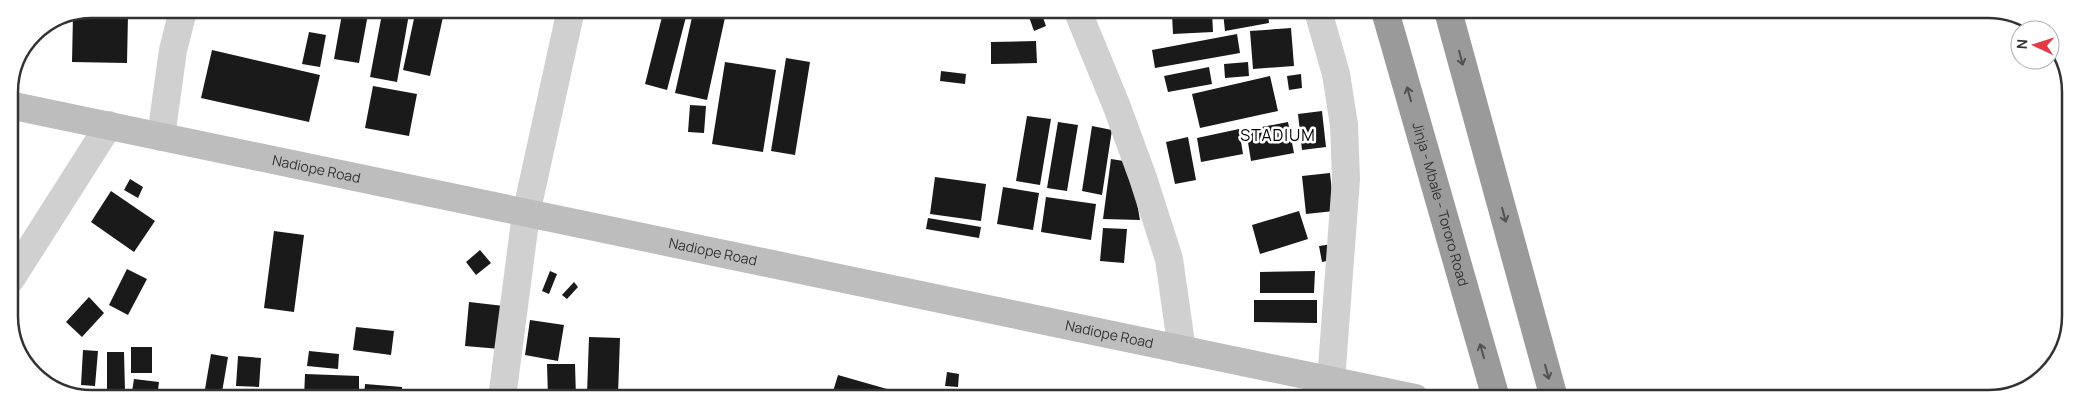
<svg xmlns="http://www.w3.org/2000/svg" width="2080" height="407" viewBox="0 0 2080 407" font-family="Manrope,sans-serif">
<rect width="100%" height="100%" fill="#fff"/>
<path fill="#1a1a1a" d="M987 12H1009L1010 13 990 19Z
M1041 12 1046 26 1034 31 1029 17Z
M1212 12 1213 32 1173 34 1172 15Z
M1223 12H1268L1269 23 1225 31Z
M663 13H687L667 90 645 84Z
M693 13H726L707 100 675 93Z
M342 14H368L359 63 334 59Z
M382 14H409L397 82 370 77Z
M415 14H428L443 17 430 76 403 70Z
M73 15H128L127 63 72 62Z
M1291 28 1294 66 1253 69 1250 31Z
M309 32 326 35 320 67 302 64Z
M1237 34 1240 53 1155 68 1152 50Z
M1036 41 1037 63 991 64V42Z
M212 50 320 75 309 122 201 98Z
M786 58 810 62 795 155 771 151Z
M725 62 776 70 763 152 712 144Z
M1248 62 1249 76 1225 78 1224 64Z
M1209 67 1212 84 1168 92 1164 76Z
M941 71 966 74 965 84 940 81Z
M1301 74 1302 88 1289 90 1287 76Z
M1270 76 1278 111 1200 128 1192 94Z
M373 86 417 94 409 136 365 128Z
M690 105 706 106 704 133 688 132Z
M1322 111 1326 147 1302 150 1298 114Z
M1027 116 1051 119 1040 185 1016 181Z
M1058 122 1078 125 1067 191 1047 188Z
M1288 122 1294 153 1251 161 1246 130Z
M1092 126 1112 130 1102 195 1082 191Z
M1239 129 1243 154 1201 162 1197 138Z
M1188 137 1196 180 1175 184 1166 142Z
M1111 159 1130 162 1140 220 1103 219Z
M1330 173 1334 211 1306 214 1302 176Z
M935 177 986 184 981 221 930 214Z
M130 179 143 187 138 198 124 190Z
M1003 187 1039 193 1033 230 997 224Z
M111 191 155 221 134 252 91 222Z
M1046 197 1096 204 1091 240 1041 232Z
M1299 211 1308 239 1260 254 1252 225Z
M928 218 981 227 979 238 926 229Z
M1103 228 1127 229 1124 263 1100 261Z
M274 231 304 235 294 312 264 308Z
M1333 244 1336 259 1322 262 1319 246Z
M480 250 491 263 476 275 466 262Z
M127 269 147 279 128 315 109 305Z
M550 271 557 274 549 294 542 291Z
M1315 271 1314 293H1260V272Z
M574 282 578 287 567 299 562 295Z
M89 297 104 313 82 337 66 322Z
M1254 300H1317V323L1254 322Z
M469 302 504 306 500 349 465 346Z
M530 320 564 325 558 361 525 355Z
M356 327 394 331 391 355 353 350Z
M589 337 620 338 618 395 587 394Z
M131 347H152V373H131Z
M83 350 98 351 95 386 81 385Z
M309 351 339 354 338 369 307 366Z
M107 352H124L125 391H107Z
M211 354 228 357 221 398 204 395Z
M238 356 261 358 259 387 236 386Z
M547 364H575L576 398H548Z
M947 372 959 374 958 387 945 386Z
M305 374 359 376V398H304Z
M838 375 894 391 892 398H831Z
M134 379 159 382 157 398H131Z
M365 384 402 387V398H364Z"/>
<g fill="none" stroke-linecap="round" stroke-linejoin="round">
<path stroke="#d0d0d0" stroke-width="28" d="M1318 11 1336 74 1344 125 1346 179 1331 381
M1078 12 1117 107 1143 178 1169 259 1182 350
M161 137 173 50 182 15
M11 279 109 125
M502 398 526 214 570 14"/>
<path stroke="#bdbdbd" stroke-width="28" id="s1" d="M9 105 1415 398"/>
<g stroke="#9a9a9a" stroke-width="28">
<path id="s2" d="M1385 11 1496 398"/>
<path d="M1448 11 1554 398"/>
</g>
</g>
<defs><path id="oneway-shaft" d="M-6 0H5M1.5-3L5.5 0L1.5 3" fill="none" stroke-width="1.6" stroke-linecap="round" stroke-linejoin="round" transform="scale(1.25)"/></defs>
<g stroke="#525252">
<use href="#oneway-shaft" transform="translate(1461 58) rotate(75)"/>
<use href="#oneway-shaft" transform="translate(1409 94) rotate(-106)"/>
<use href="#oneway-shaft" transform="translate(1504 215) rotate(75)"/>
<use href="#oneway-shaft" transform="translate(1482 351) rotate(-106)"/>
<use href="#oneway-shaft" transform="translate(1547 372) rotate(75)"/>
</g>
<g text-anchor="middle" stroke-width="5" stroke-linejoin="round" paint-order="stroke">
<g font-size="14" fill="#333" stroke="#fff">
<text dy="5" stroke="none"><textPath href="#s1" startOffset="314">Nadiope Road</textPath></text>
<text dy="5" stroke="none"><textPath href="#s2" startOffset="201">Jinja - Mbale - Tororo Road</textPath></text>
<text dy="5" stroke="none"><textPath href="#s1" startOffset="719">Nadiope Road</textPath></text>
<text dy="5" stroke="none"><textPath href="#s1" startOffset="1124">Nadiope Road</textPath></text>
</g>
<g font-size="16" letter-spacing="1" fill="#000" stroke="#fff">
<text x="1278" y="141">STADIUM</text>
</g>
</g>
<path d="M0 0H2080V407H0ZM92 18H1988A74 74 0 0 1 2062 92V316A74 74 0 0 1 1988 390H92A74 74 0 0 1 18 316V92A74 74 0 0 1 92 18Z" fill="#fff" fill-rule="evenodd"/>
<path fill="none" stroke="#333" stroke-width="2.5" d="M92 18H1988A74 74 0 0 1 2062 92V316A74 74 0 0 1 1988 390H92A74 74 0 0 1 18 316V92A74 74 0 0 1 92 18Z"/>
<g transform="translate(2035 45) rotate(274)"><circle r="24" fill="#ffffff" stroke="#adadad"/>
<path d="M0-4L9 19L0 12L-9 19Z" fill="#e63946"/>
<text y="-8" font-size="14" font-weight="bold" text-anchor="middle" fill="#333333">N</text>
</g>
</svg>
